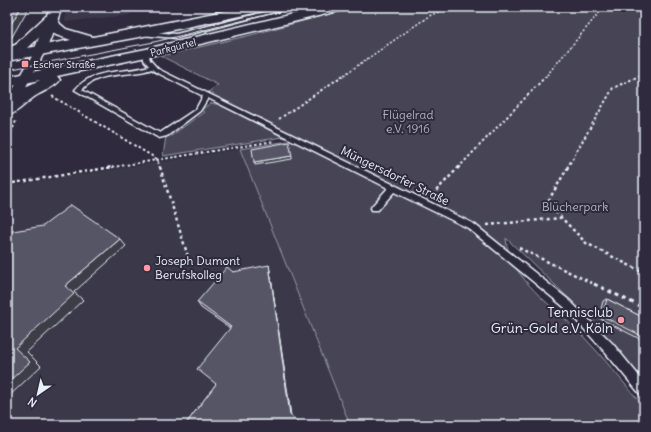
<svg xmlns="http://www.w3.org/2000/svg" width="651" height="432" viewBox="0 0 651 432" font-family="Delius,sans-serif">
<rect width="100%" height="100%" fill="#2f2a3d"/>
<filter id="ink" filterUnits="userSpaceOnUse"><feTurbulence type="fractalNoise" baseFrequency=".025" numOctaves="2"/><feDisplacementMap in="SourceGraphic" scale="8" xChannelSelector="R" yChannelSelector="G"/><feConvolveMatrix kernelMatrix="1 2 1 2 8 2 1 2 1" color-interpolation-filters="sRGB"/></filter>
<g filter="url(#ink)">
<path fill="#3b3749" d="M66 7H131L130 15 65 22Z
M240 149 350 425H7V186Z"/>
<path fill="#464455" stroke="#979aa6" d="M355 7H644V381L581 310 506 238C508 278 556 308 582 335 604 358 624 383 644 407V425H350L240 149 288 141 294 135 207 93 218 85 161 56 247 36Z
M211 103 220 105 283 137 163 156 166 136H171L204 112 201 110Z"/>
<g fill="none" stroke-linecap="round" stroke-linejoin="round">
<g stroke="#e8f1f8" stroke-width="3">
<path id="service" d="M286 7H294L176 38 140 35 137 33 140 31 176 34Z
M628 7H634L644 12V15Z
M144 52H148L150 60 158 69 474 224 570 301 612 343 644 382V395L640 394 604 351 564 307 468 228 394 192 378 210H372L371 208 372 206 388 188 208 98 200 111 167 136 159 138 75 90C93 67 124 74 149 66L144 60ZM152 69 154 71 203 96 196 109 160 133 82 90C99 70 129 77 152 69Z"/>
</g>
<g stroke="#e8f1f8" stroke-width="3">
<path id="minor" d="M23 42 28 45 27 47 7 55V48Z
M40 48 45 51 13 111 7 115V100L35 51Z"/>
</g>
<g stroke="#e8f1f8" stroke-width="3">
<path id="tertiary" d="M50 7H62L46 51 40 55 35 54 34 51Z"/>
</g>
<g stroke="#e8f1f8" stroke-width="3">
<path id="secondary" d="M245 7H270L264 11 139 37 7 61V51L22 49 16 45 18 42 46 16H56L60 24 66 29 93 37ZM49 28 56 35 71 40 28 48Z
M322 7H344L343 10 146 57 57 76 60 80C55 87 46 90 39 94 27 100 20 112 7 116V101L25 87 40 80 7 87V77L146 49Z"/>
</g>
<path stroke="#e8f1f8" stroke-width="1.5" stroke-dasharray="2 2" stroke-linecap="butt" d="M344 75 429 16 449 7
M547 75 604 7"/>
<path stroke="#e8f1f8" stroke-width="2" stroke-dasharray="2.5 2.5" stroke-linecap="butt" d="M52 96 157 159 160 168
M279 119 345 74
M7 142 16 121
M107 168 275 141
M458 168 548 74
M567 168 613 88 639 76 644 77"/>
<path stroke="#e8f1f8" stroke-width="2.5" stroke-dasharray="3 3" stroke-linecap="butt" d="M160 167 190 263
M568 167 547 203 586 243 644 273
M7 184 113 167
M432 195 459 167
M487 225 560 218
M519 248 596 285"/>
<path stroke="#e8f1f8" stroke-width="3" stroke-dasharray="4 4" stroke-linecap="butt" d="M594 284 644 308"/>
<use href="#service" fill="#2f2a3d" fill-rule="evenodd"/>
<use href="#minor" fill="#2f2a3d" fill-rule="evenodd"/>
<use href="#tertiary" fill="#2f2a3d" fill-rule="evenodd"/>
<use href="#secondary" fill="#2f2a3d" fill-rule="evenodd"/>
<path stroke="#e8f1f8" stroke-width="1" d="M7 70 154 42 299 7"/>
</g>
<path fill="#4b4957" stroke="#e8f1f8" d="M270 271 291 416 299 423 301 425H185L216 384 230 328 201 308 197 302 233 272Z
M607 299 644 318V341L599 318 603 301Z"/>
<path fill="#3d3c47" stroke="#e8f1f8" d="M21 7H29L12 37 7 39V31Z
M292 156V159L255 165 254 162Z
M120 239 126 246 74 292 83 300 27 352 41 366 7 398V383L15 348 65 286Z
M269 265 270 271 291 417 290 415Z"/>
<path fill="#575565" stroke="#e8f1f8" d="M7 7H21L7 31Z
M289 142 292 156 254 162 252 149Z
M71 205 120 239 65 286 74 294 15 348 30 362 7 383V232L43 226Z
M269 265 290 415 299 423 300 425H185L216 384 197 369 231 327 197 302 227 267 233 272Z
M607 299 644 318V337L602 316Z"/>
</g>
<g fill="#ff9aa2" stroke="#2f2a3d" stroke-width="1.5">
<rect x="21" y="60" width="8" height="8" rx="2"/>
<circle cx="147" cy="268" r="4"/>
<circle cx="621" cy="320" r="4"/>
</g>
<g text-anchor="middle" stroke-width="4" stroke-linejoin="round" paint-order="stroke">
<g font-size="10" fill="#e8f1f8" stroke="#2f2a3d">
<text transform="translate(173 47) rotate(-14)" y="4">Parkgürtel</text>
</g>
<g font-size="10" fill="#e8f1f8" stroke="#2f2a3d" text-anchor="start">
<text x="33" y="68">Escher Straße</text>
</g>
<g font-size="12" fill="#afb4bf" stroke="#2f2a3d">
<text x="408" y="119">Flügelrad<tspan x="408" dy="14">e.V. 1916</tspan></text>
<text x="575" y="211">Blücherpark</text>
</g>
<g font-size="12" fill="#e8f1f8" stroke="#2f2a3d">
<text transform="translate(395 176) rotate(26)" y="4">Müngersdorfer Straße</text>
</g>
<g font-size="12" fill="#e8f1f8" stroke="#2f2a3d" text-anchor="start">
<text x="155" y="265">Joseph Dumont<tspan x="155" dy="14">Berufskolleg</tspan></text>
</g>
<g font-size="14" fill="#e8f1f8" stroke="#2f2a3d" text-anchor="end">
<text x="613" y="317">Tennisclub<tspan x="613" dy="16">Grün-Gold e.V. Köln</tspan></text>
</g>
</g>
<rect width="651" height="432" fill="none" stroke="#2f2a3d" stroke-width="24"/>
<rect x="12" y="12" width="627" height="408" fill="none" stroke="#e8f1f8" stroke-width="1.5" filter="url(#ink)"/>
<g transform="translate(38 394) rotate(214)" stroke="#2f2a3d" stroke-width="3" paint-order="stroke">
<path d="M0-3L7 15L0 10L-7 15Z" fill="#e8f1f8"/>
<text y="-6" font-size="11" font-weight="bold" text-anchor="middle" fill="#e8f1f8">N</text>
</g>
</svg>
